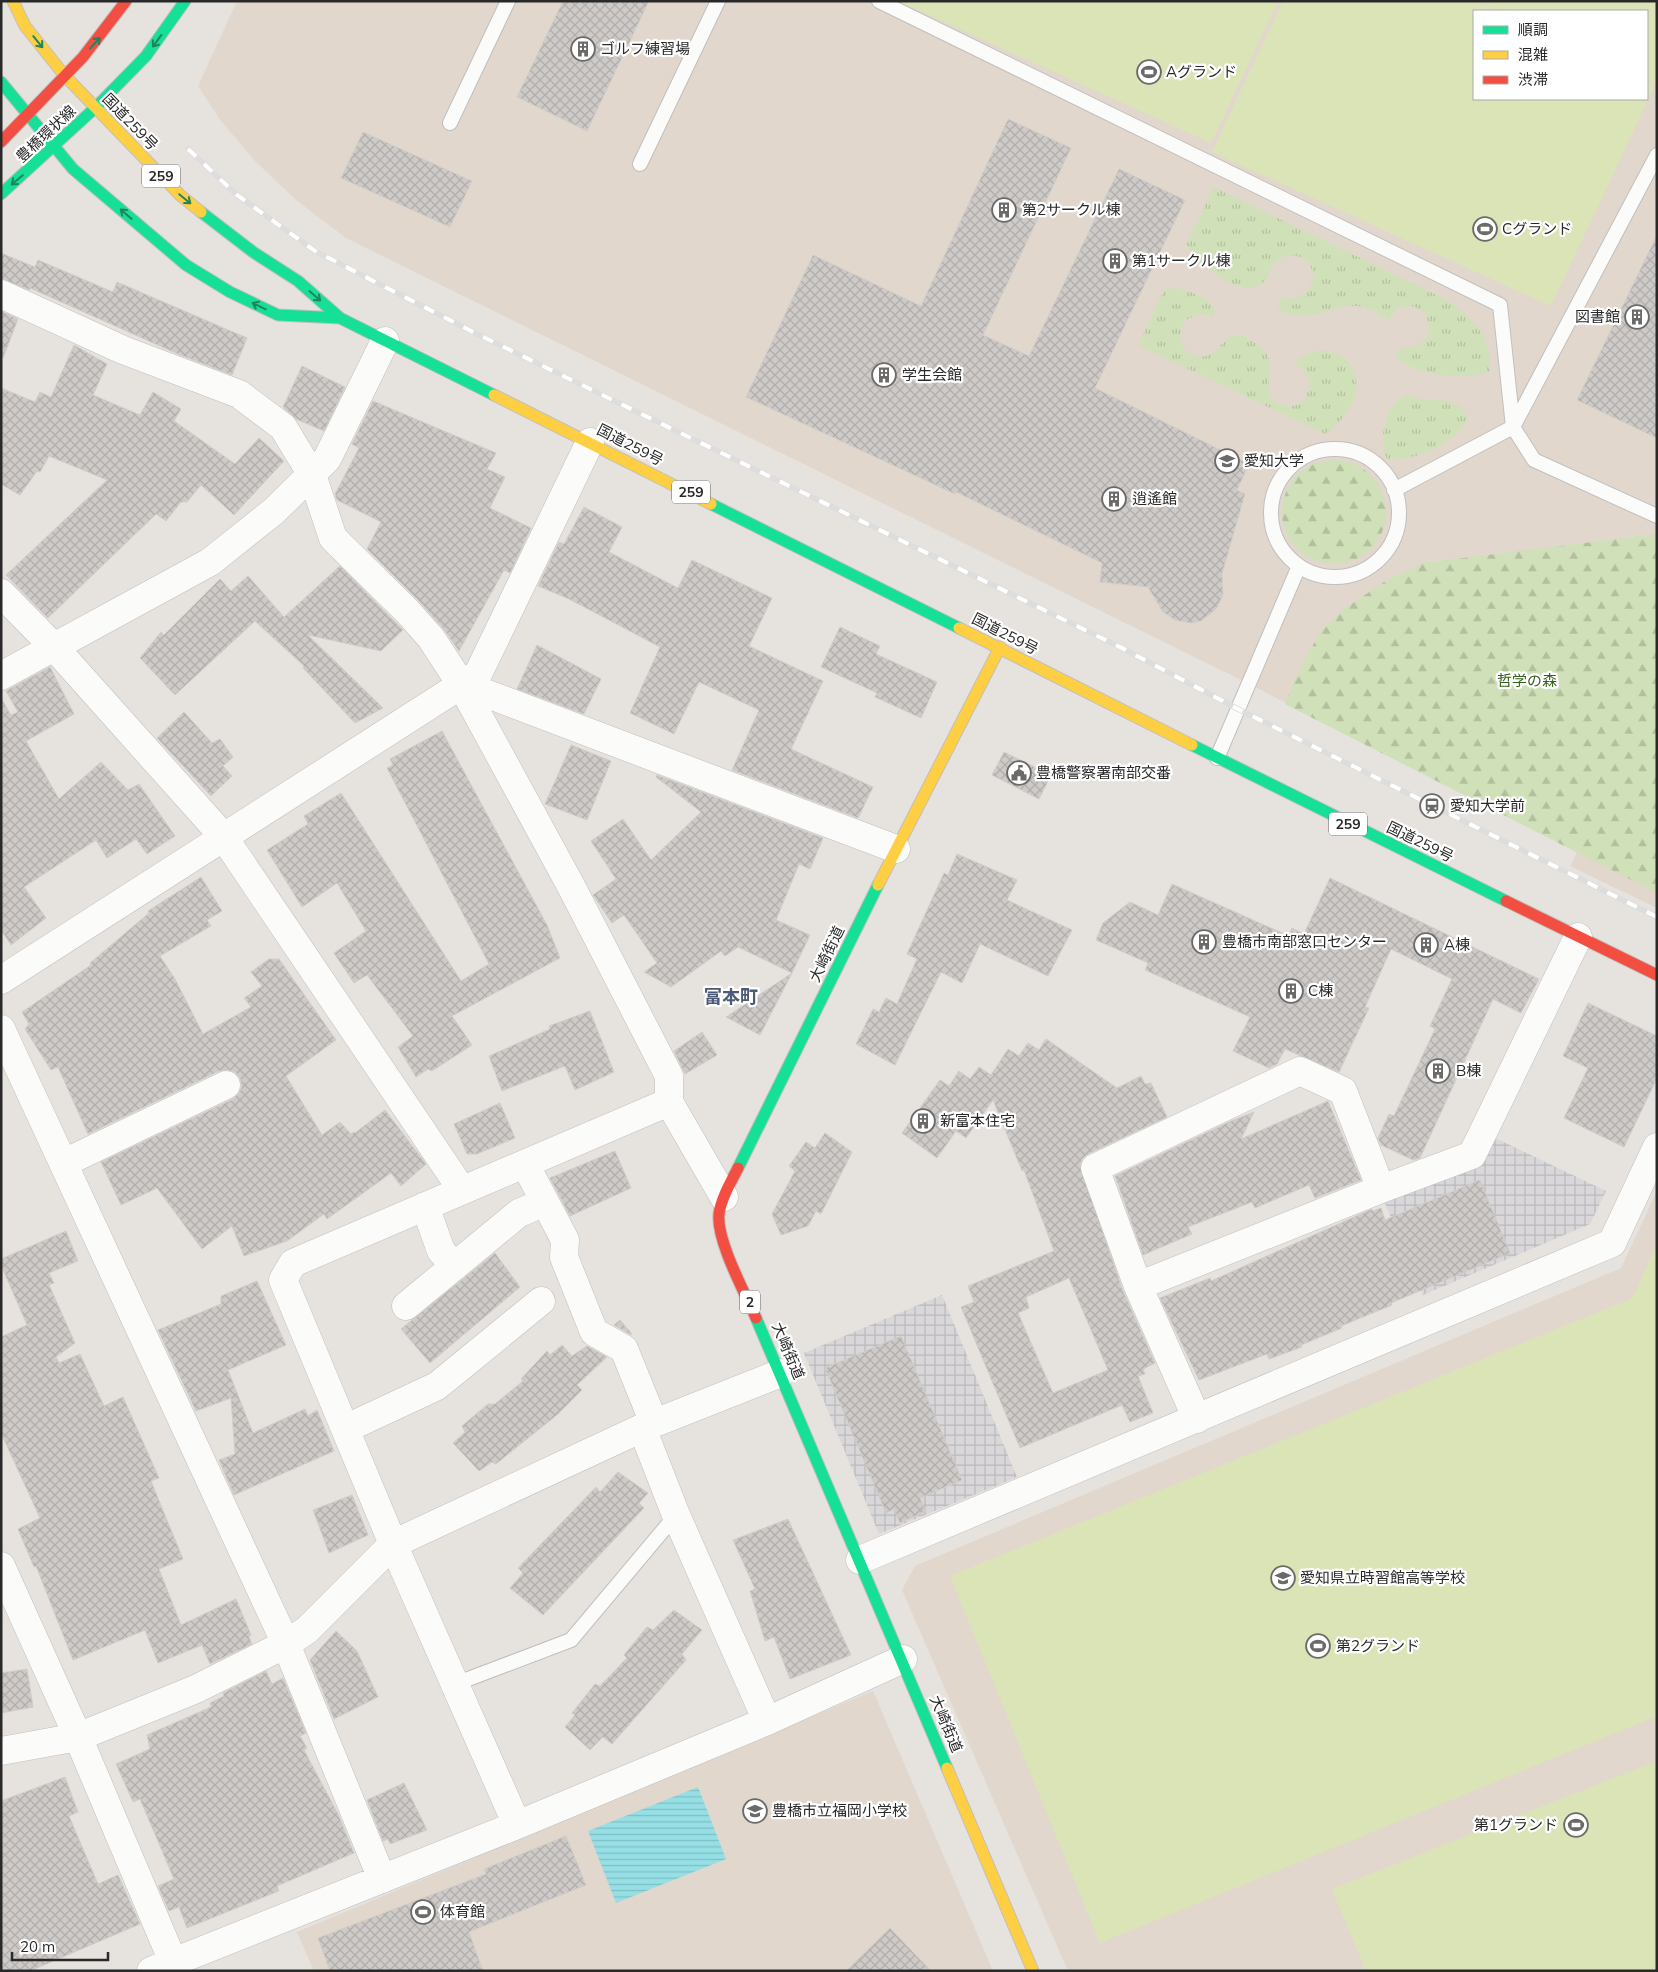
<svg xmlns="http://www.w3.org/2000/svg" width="1658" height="1972" viewBox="0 0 1658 1972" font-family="Mulish,'Noto Sans JP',sans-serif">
<defs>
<pattern id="industrial-grid" width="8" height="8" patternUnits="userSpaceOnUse" patternTransform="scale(1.25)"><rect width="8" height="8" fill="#d9d7da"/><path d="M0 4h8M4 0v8" fill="none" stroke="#bab9bb"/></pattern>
<pattern id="grass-tufts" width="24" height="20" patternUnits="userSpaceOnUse" patternTransform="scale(1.25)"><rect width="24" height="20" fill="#d0e0b8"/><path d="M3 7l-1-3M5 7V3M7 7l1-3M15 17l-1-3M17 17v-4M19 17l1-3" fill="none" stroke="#b3c09e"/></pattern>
<pattern id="forest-firs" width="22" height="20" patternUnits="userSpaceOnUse" patternTransform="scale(1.25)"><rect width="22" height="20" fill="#d0e0b8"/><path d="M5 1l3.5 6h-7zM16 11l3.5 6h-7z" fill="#b3c09e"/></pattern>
<pattern id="water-rules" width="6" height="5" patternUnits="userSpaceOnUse" patternTransform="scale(1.25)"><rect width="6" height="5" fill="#95dfe5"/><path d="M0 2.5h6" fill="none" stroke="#80bfc4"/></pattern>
<pattern id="building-cross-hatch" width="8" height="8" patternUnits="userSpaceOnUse" patternTransform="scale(1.25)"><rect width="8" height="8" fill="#cecac7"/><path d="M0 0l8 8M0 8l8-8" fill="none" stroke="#b1aeab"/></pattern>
</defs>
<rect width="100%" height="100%" fill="#e6e2de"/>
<path fill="url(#industrial-grid)" d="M1489 1135 1606 1191 1590 1224 1423 1295 1385 1203 1475 1164Z
M942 1295 1017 1477 879 1534 804 1353Z"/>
<path fill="#e1d7cd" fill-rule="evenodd" d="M237 1H1657V908L1570 866 1577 852 1249 684 346 238 296 200 255 161 221 121 198 86ZM1474 11H1647V99H1474Z
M1657 1191V1971H1068L902 1590 915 1566 1621 1268Z
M873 1691 993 1971H314L297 1932Z"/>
<path fill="url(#grass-tufts)" d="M1214 187 1443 298C1471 316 1494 336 1489 372 1459 382 1422 374 1396 359L1400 347C1431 354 1441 315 1412 306L1398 308 1388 320C1340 283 1324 333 1277 309L1282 297C1302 304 1323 281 1308 263 1299 253 1283 253 1274 264 1268 272 1268 283 1256 287 1233 294 1198 261 1186 245Z
M1173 288C1187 289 1207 297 1215 310L1213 317C1202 311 1190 315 1183 324 1175 341 1186 360 1205 356 1218 355 1221 340 1232 336 1239 334 1244 336 1250 340 1257 344 1266 350 1269 359 1274 374 1259 397 1282 405 1290 408 1297 406 1303 401L1311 385 1304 370 1294 364C1332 323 1395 384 1325 434L1138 345 1164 290Z
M1408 395C1413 396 1416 399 1420 399 1439 401 1461 397 1468 420 1450 447 1419 460 1387 459 1377 441 1386 400 1408 395Z"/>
<path fill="url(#forest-firs)" d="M1282 512a52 52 0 1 1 104 0a52 52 0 1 1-104 0Z
M1657 534V893L1285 704 1302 664 1321 631 1347 607 1384 582 1423 563Z"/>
<path fill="#dbe4b6" d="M898 1H1278L1211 143Z
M1283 1H1476L1498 11H1474V99H1647V81L1655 85 1551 306 1212 152Z
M1479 1H1657V79L1655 83 1647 79V11H1501Z
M1657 1243V1716L1100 1943 950 1576 1633 1298Z
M1657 1761V1971H1366L1332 1889Z"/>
<path fill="url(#water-rules)" d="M698 1787 726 1859 616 1903 588 1831Z"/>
<path fill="url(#building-cross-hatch)" stroke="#d1ceca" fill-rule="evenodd" d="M563 1H649L587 131 517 97Z
M1008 119 1071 148 983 335 1029 356 1119 169 1185 200 1095 388 1249 464 1237 490 1245 494 1222 574 1223 595 1216 609 1201 621 1191 623 1175 620 1163 612 1148 587 1100 582 1102 563 956 492 955 494 746 397 813 255 921 306Z
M363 132 472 181 450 227 341 178Z
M1657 235V438L1577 400Z
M1 253 35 267 38 260 113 292 117 282 247 338 232 375 178 354 30 288V290L1 279Z
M1 311 18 319 3 358 1 357Z
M74 345 107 364 93 395 140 415 153 392 181 409 174 421 235 464 259 438 284 461 234 515 201 485 187 502H181L166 521 156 514 48 618 6 575 107 480 49 456 40 472 37 471 20 495 1 484V388L35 402 40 392 51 397Z
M302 366 345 387 324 431 296 419 283 407Z
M373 401 496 453 487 469 505 477 490 508 531 528 510 573 504 570 459 651 443 628 419 601 367 549 381 522 337 500 335 494 359 448 352 444Z
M584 507 622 527 609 552 678 588 692 560 772 598 749 646 823 681 791 749 873 787 858 818 732 770 759 710 699 682 674 734 630 713 660 647 569 599 538 586 559 542 564 544Z
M340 566 403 630 381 651 308 635 383 708 355 723 303 668 304 666 255 621 175 695 140 658 161 632 164 635 220 579 231 591 248 576 284 617Z
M840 627 880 646 876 654 937 682 921 718 875 697 877 693 821 667Z
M537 645 601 679 584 714 517 689Z
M50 667 74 714 26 741 59 799 101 762 128 790 139 784 175 836 147 854 136 839 107 858 96 840 24 887 46 918 11 945 1 930V698L11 715 18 712 6 691Z
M184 712 212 743 220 739 233 757 223 766 232 776 211 796 157 738Z
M442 731 547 925 560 958 452 1016 472 1045 432 1071 428 1069 416 1077 398 1047 413 1036 367 975 354 983 334 953 366 931 337 883 302 907 267 850 308 824 304 816 341 793 461 981 489 964 387 768 393 765 390 759Z
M571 745 611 761 587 820 545 804Z
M1004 752 1051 775 1039 799 992 775Z
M657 775 823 838 810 869 799 864 776 920 810 935 792 973 760 1035 726 1017 792 973 738 947 725 956 721 951 671 987 644 972 657 963 624 915 612 923 593 895 616 879 591 841 623 819 651 860 701 812 656 777Z
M957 854 1017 880 1007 900 1072 930 1048 976 980 944 962 983 941 972 895 1065 856 1044 873 1009 879 1012 886 998 897 1004 917 959 907 954 944 873 948 875Z
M201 877 222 911 207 920 211 926 160 956 175 979 203 1034 251 1007 244 998 262 986 251 972 269 959H279L336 1040 286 1076 322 1135 340 1122 351 1134 354 1132 355 1133 385 1110 426 1164 401 1186 391 1173 327 1219 324 1214 287 1241 244 1256 232 1226 202 1249 157 1188 121 1205 101 1162 233 1099 239 1093 242 1086 240 1078 235 1072 228 1070 219 1071 88 1134 58 1067 51 1070 25 1029 29 1024 22 1012 91 965 90 963 149 913 148 911Z
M1330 878 1539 979 1521 1013 1493 999 1420 1158 1413 1160 1381 1145 1378 1138 1389 1114 1394 1116 1435 1029 1430 1026 1452 979 1391 949 1365 1007 1369 1008 1339 1072 1285 1049 1277 1064 1269 1068 1233 1051 1250 1017 1145 970 1148 963 1096 940 1103 923 1130 902 1158 915 1172 884 1289 936 1292 928 1304 934Z
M1588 1003 1657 1036V1078L1624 1147 1564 1118 1588 1068 1563 1056Z
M590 1011 614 1072 575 1090 565 1066 502 1091 489 1056 550 1029 549 1026Z
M702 1032 717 1055 685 1074 674 1051Z
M1046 1039 1117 1088 1141 1076 1145 1084 1151 1083 1167 1117 1088 1154 1082 1159 1080 1166 1123 1291 1155 1363 1143 1369 1145 1374 1138 1376 1153 1413 1130 1422 1122 1405 1020 1448 961 1307 974 1302 968 1286 1054 1251 1024 1170 1022 1171 993 1100 966 1138 956 1131 937 1158 902 1133 940 1080 949 1086 959 1071 970 1079 979 1067 991 1075 1008 1049 1019 1056 1028 1043 1039 1050ZM1069 1278 1108 1370 1053 1393 1018 1313 1029 1308 1026 1297Z
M1328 1101 1361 1180 1315 1198 1309 1185 1255 1208 1252 1202 1188 1227 1192 1234 1143 1255 1115 1176 1231 1121 1254 1112 1241 1139Z
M500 1103 515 1138 477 1154H467L454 1124Z
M825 1133 852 1152 821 1214 816 1211 808 1226 781 1235 772 1214 795 1171 789 1166 806 1142 815 1148Z
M615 1151 631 1188 570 1216 550 1178Z
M1480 1180 1510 1253 1391 1303 1392 1305 1341 1326 1342 1328 1301 1345 1302 1347 1269 1359 1267 1354 1199 1380 1160 1298 1210 1278 1211 1281 1372 1209 1373 1211 1381 1208 1385 1220Z
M66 1231 78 1261 49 1273 54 1283 49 1285 75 1343 56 1357 59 1363 80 1354 104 1406 123 1397 159 1478 151 1481 183 1559 159 1569 181 1625 236 1599 251 1635 249 1637 252 1644 210 1664 202 1645 158 1663 145 1630 73 1660 36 1566 34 1567 18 1529 40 1518 1 1433V1337L27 1325 1 1265V1259Z
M495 1253 520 1287 430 1363 401 1329Z
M257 1281 286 1345 228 1370 253 1433 305 1409 308 1416 317 1410 334 1451 234 1495 219 1460 235 1454 231 1398 196 1411 158 1330 221 1304V1296Z
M620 1320 632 1334 631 1335 614 1325Z
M901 1336 962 1480 920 1498 926 1511 900 1523 894 1509 886 1513 825 1368Z
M562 1345 572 1356 587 1346 607 1357 577 1385 582 1390 558 1414 496 1464 492 1462 479 1471 453 1443 465 1432 462 1426 488 1404H495L523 1381 521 1379 547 1351 550 1355Z
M618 1472 648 1493 639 1503 644 1508 543 1615 510 1588 523 1573 518 1568 596 1487 600 1492Z
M352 1495 368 1535 329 1553 313 1510Z
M788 1519 851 1655 790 1679 774 1637 765 1641 750 1591 755 1589 733 1540Z
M674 1610 702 1630 682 1654 686 1660 612 1744 603 1737 590 1750 565 1727 575 1715 572 1713 595 1684 600 1686 627 1658 624 1655 647 1627 653 1630Z
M336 1631 357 1651 378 1697 334 1719 310 1660Z
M27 1669 33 1707 1 1713V1673Z
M266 1671 272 1684 283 1678 306 1733 300 1736 307 1748 304 1750 338 1814 354 1853 277 1886 279 1891 187 1928 179 1907 169 1911 158 1886 174 1879 140 1799 133 1802 116 1764 150 1749 147 1735 211 1707 210 1703 224 1696 223 1693Z
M65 1777 78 1812 69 1816 98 1884 118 1875 140 1924 30 1971H1V1801Z
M404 1783 427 1830 390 1844 388 1839 383 1841 367 1800Z
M566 1836 586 1885 469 1932 483 1971H330L318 1938 486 1874 484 1869Z
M890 1928 931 1971H846Z"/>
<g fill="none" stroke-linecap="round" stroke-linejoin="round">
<g stroke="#c0bfbf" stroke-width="16">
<path id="lane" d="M879 1 1500 305 1513 427 1534 460 1657 516
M450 123 508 1
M640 164 718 1
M1271 513a64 64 0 1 1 128 0a64 64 0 1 1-128 0Z
M1394 490 1513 427 1657 155
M1217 758 1299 566
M455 1684 571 1640 676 1515"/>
</g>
<g stroke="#c0bfbf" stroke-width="29">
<path id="street" d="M1 294 123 350 239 394 283 427 312 475 333 538 407 611 431 638 461 684 571 886 669 1076V1102L724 1197
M1 593 55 648 223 836 462 1190
M1 676 210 562 274 511 327 459 385 341
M461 684 896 849
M1 980 478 674 590 442
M1 1029 286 1644 382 1879
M64 1163 226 1085
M525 1164 565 1240 564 1257 594 1332 624 1349 654 1423
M425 1206 441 1251 455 1266
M1138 1286 1381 1189 1472 1155 1578 937
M406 1306 519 1213 545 1202
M1197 1419 1138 1286 1095 1168 1300 1071 1343 1091 1381 1189
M642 1428 676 1515 767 1721
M345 1429 437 1386 541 1301
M860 1560 1612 1243 1657 1147
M1 1566 78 1737 177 1971
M1 1751 78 1737 196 1689 286 1644 307 1630 393 1544 642 1428 781 1373
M517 1825 393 1544 283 1280 293 1263 669 1102
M151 1971 517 1825 767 1721 903 1659"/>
</g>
<g stroke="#c0bfbf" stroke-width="13">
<path id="fast" d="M1 82 73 169 186 265 230 292 278 315 340 318
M1 194 95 108 146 56 185 1
M201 212 253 252 298 281 340 318 494 395
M711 504 959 628
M1192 745 1506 901
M738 1168 878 885
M756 1318 947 1768"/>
</g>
<g stroke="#c0bfbf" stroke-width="13">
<path id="slow" d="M13 1 25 26 65 76 180 195 201 212
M494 395 711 504
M959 628 1192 745
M878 885 1000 647
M947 1768 1033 1971"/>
</g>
<g stroke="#c0bfbf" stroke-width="13">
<path id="jam" d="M1 142 83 57 126 1
M1506 901 1657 975
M738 1168C731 1182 721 1198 719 1214 716 1240 745 1293 756 1318"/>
</g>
<use href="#lane" stroke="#fbfbfa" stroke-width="14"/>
<use href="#street" stroke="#fbfbfa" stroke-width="28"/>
<use href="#fast" stroke="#16e098" stroke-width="11"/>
<use href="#slow" stroke="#ffcf43" stroke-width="11"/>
<use href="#jam" stroke="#f24e42" stroke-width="11"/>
<g stroke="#ddd" stroke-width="5.5">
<path id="rail" d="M188 149 237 195 315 251 473 332 1120 647 1238 709 1657 917"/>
</g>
<use href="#rail" stroke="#fff" stroke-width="4" stroke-dasharray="11" stroke-linecap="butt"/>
</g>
<defs><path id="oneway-shaft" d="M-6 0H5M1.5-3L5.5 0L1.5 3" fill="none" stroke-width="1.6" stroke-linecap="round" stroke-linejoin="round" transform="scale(1.25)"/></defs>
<g stroke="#208460">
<use href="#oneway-shaft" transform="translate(157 41) rotate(126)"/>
<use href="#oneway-shaft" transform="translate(38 42) rotate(51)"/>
<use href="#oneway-shaft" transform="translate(95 43) rotate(-48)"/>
<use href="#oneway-shaft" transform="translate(17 180) rotate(140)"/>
<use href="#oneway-shaft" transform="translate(185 199) rotate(39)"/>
<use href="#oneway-shaft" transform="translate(126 214) rotate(-139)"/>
<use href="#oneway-shaft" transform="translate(315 296) rotate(41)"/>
<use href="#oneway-shaft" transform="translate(259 306) rotate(-154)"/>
</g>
<defs>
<g id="building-ring" transform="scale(1.25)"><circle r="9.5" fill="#fff" stroke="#6b6a68" stroke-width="1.5"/><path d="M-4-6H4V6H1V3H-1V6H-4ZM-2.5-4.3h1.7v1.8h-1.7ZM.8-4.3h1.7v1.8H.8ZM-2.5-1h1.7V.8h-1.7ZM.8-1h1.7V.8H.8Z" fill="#6b6a68"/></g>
<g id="stadium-ring" transform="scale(1.25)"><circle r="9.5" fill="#fff" stroke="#6b6a68" stroke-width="1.5"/><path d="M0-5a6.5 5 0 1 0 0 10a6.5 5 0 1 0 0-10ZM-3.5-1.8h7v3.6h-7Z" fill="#6b6a68"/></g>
<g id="university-ring" transform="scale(1.25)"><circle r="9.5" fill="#fff" stroke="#6b6a68" stroke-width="1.5"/><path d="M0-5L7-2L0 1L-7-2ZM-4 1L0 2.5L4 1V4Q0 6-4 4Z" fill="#6b6a68"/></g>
<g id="civic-ring" transform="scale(1.25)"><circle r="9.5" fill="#fff" stroke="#6b6a68" stroke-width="1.5"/><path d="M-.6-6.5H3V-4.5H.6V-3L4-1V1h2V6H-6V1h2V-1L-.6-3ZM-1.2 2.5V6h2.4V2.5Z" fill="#6b6a68"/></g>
<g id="station-ring" transform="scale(1.25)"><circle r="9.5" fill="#fff" stroke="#6b6a68" stroke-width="1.5"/><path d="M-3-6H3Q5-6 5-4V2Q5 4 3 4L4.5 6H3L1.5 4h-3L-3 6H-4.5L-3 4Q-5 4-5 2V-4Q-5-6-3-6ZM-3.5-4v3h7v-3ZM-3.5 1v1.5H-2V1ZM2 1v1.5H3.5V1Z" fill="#6b6a68"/></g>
<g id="school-ring" transform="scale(1.25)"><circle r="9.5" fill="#fff" stroke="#6b6a68" stroke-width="1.5"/><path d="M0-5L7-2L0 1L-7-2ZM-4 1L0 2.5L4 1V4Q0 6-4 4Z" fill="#6b6a68"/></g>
</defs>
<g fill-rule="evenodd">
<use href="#building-ring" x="583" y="49"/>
<use href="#stadium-ring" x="1149" y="72"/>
<use href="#building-ring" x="1004" y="210"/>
<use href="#stadium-ring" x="1485" y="229"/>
<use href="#building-ring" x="1115" y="261"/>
<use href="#building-ring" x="1637" y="317"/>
<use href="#building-ring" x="884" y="375"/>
<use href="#university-ring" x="1227" y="461"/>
<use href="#building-ring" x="1114" y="499"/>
<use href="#civic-ring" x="1019" y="773"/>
<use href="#station-ring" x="1432" y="806"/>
<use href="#building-ring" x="1204" y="942"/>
<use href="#building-ring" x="1426" y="945"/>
<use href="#building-ring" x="1291" y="991"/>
<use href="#building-ring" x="1438" y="1071"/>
<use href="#building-ring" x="923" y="1121"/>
<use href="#school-ring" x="1283" y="1578"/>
<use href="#stadium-ring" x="1318" y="1646"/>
<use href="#school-ring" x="755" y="1811"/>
<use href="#stadium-ring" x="1576" y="1825"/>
<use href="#stadium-ring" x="423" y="1912"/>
</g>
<g text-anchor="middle" stroke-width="4.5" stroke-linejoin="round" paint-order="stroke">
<g fill="#fff" stroke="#696969" stroke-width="1">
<rect x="142" y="164.5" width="38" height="23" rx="4"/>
<rect x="672" y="480.5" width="38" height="23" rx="4"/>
<rect x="1329" y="812.5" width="38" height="23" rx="4"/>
<rect x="740" y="1290.5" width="20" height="23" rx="4"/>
</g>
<g font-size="14" font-weight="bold" fill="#292929">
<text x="161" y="181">259</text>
<text x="691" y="497">259</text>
<text x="1348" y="829">259</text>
<text x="750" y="1307">2</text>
</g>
<g font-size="15" fill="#292929" stroke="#fff" text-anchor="start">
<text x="600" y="54">ゴルフ練習場</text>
<text x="1166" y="77">Aグランド</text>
<text x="1022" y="215">第2サークル棟</text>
<text x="1502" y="234">Cグランド</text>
<text x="1132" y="266">第1サークル棟</text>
<text x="1620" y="322" text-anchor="end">図書館</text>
<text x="902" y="380">学生会館</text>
<text x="1244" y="466">愛知大学</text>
<text x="1132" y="504">逍遙館</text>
<text x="1036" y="778">豊橋警察署南部交番</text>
<text x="1450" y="811">愛知大学前</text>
<text x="1222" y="947">豊橋市南部窓口センター</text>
<text x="1444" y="950">A棟</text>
<text x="1308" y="996">C棟</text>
<text x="1456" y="1076">B棟</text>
<text x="940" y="1126">新富本住宅</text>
<text x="1300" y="1583">愛知県立時習館高等学校</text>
<text x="1336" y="1651">第2グランド</text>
<text x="772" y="1816">豊橋市立福岡小学校</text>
<text x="1558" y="1830" text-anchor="end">第1グランド</text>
<text x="440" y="1917">体育館</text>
</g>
<g font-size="15" fill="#292929" stroke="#fff">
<text transform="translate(130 122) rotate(46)" y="5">国道259号</text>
<text transform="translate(46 134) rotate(-43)" y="5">豊橋環状線</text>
<text transform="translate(630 445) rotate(27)" y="5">国道259号</text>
<text transform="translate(1005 634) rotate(27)" y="5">国道259号</text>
<text transform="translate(1420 842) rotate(26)" y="5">国道259号</text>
<text transform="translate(827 954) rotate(-64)" y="5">大崎街道</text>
<text transform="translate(788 1351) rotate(67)" y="5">大崎街道</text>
<text transform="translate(946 1724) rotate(67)" y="5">大崎街道</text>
</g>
<g font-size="15" fill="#38611d" stroke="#fff">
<text x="1527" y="686">哲学の森</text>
</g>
<g font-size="18" font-weight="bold" fill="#4b5b77" stroke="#fff">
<text x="731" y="1003">富本町</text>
</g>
</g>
<rect width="1658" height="1972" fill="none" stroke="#292929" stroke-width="5"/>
<rect x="1473" y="10" width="175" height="90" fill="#ffffff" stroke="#a9a9a9"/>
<rect x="1483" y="26" width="25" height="8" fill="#16e098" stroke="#a9a9a9"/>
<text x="1518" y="35" font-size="15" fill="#292929">順調</text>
<rect x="1483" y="51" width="25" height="8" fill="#ffcf43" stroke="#a9a9a9"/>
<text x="1518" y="60" font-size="15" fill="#292929">混雑</text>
<rect x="1483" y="76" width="25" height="8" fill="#f24e42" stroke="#a9a9a9"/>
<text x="1518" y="85" font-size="15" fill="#292929">渋滞</text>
<path d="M12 1952v8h96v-8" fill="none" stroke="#292929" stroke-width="2.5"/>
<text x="20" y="1952" font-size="15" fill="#292929" stroke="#ffffff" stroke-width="4" paint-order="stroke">20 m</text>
</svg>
